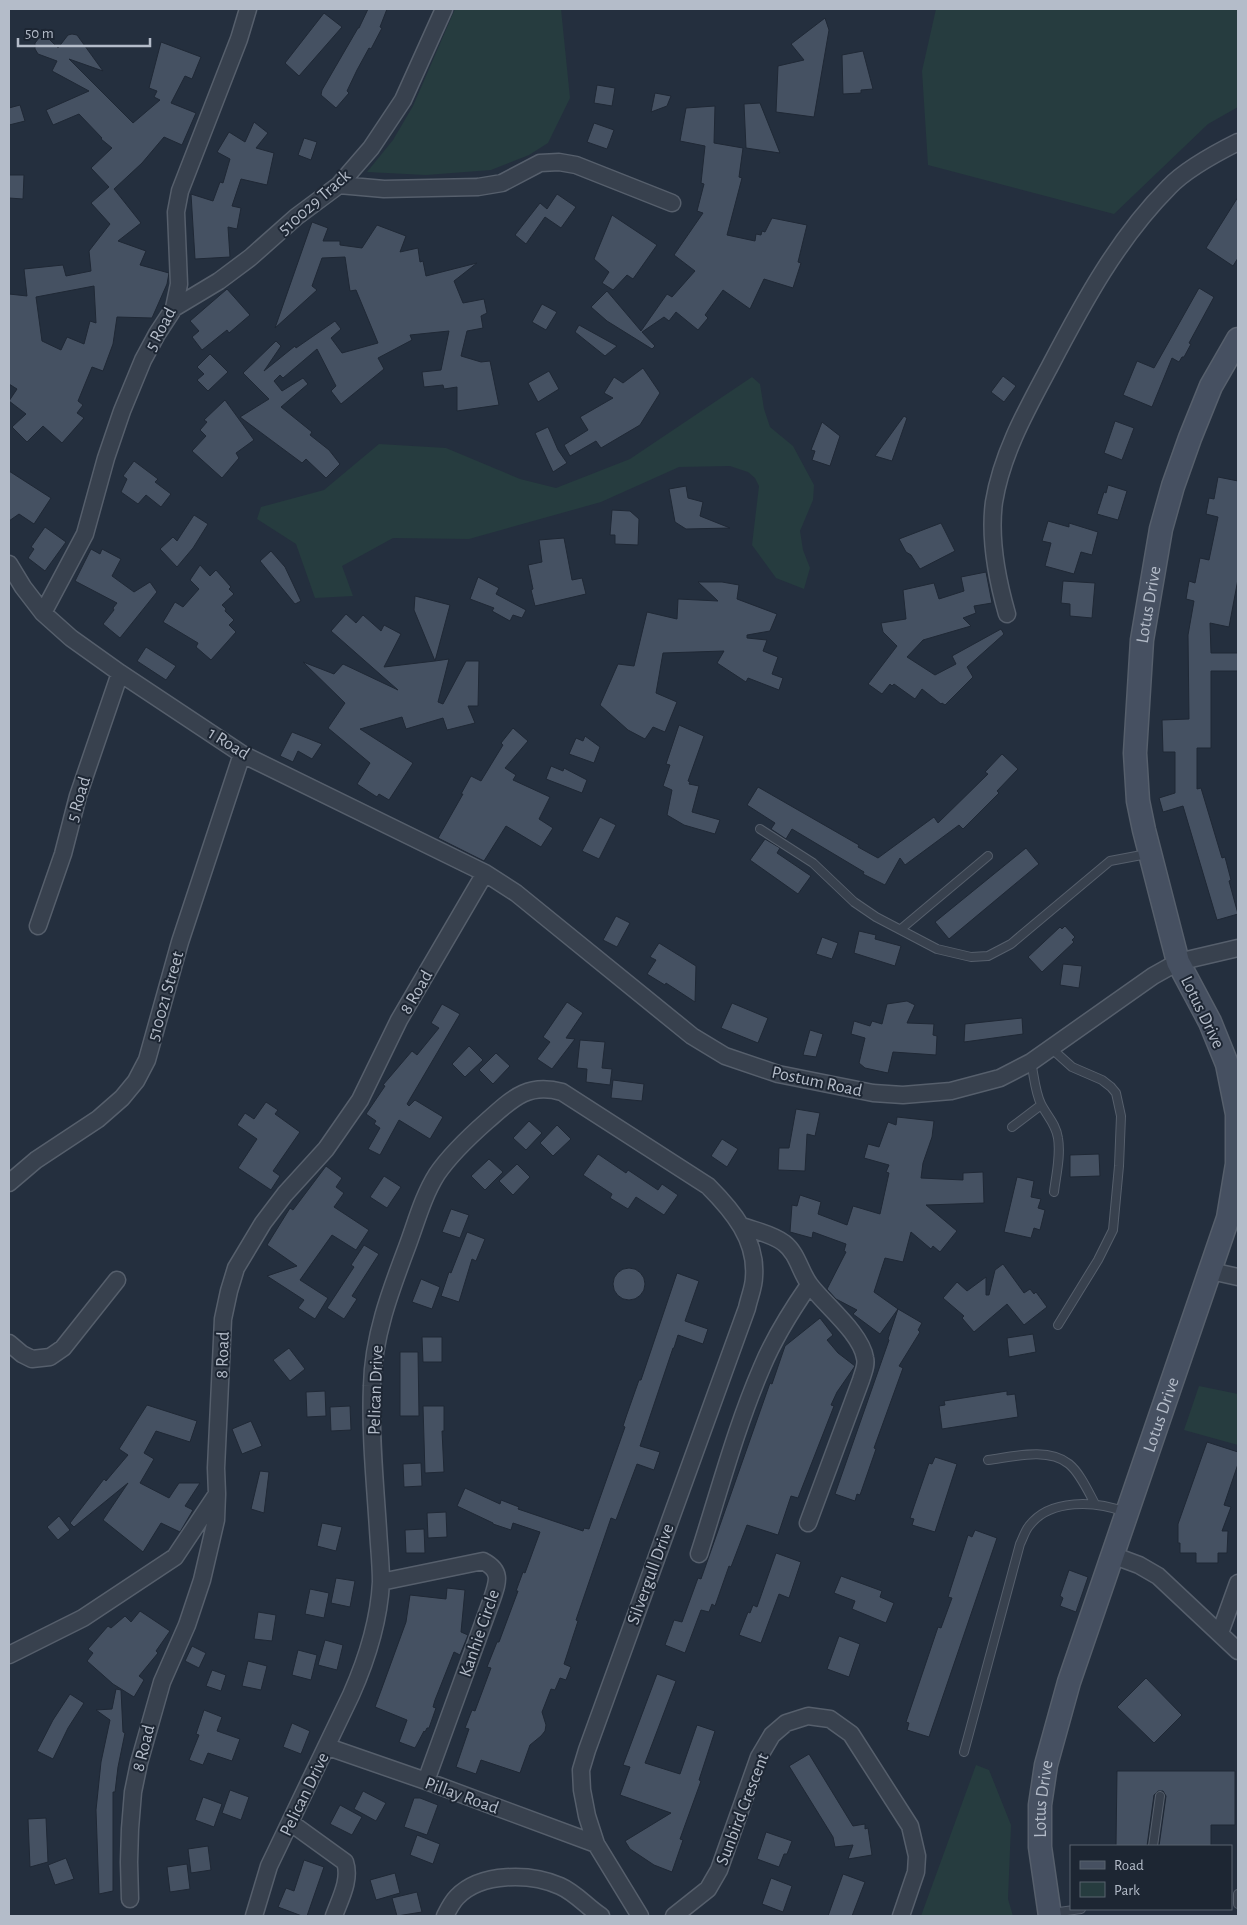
<svg xmlns="http://www.w3.org/2000/svg" width="1247" height="1925" viewBox="0 0 1247 1925" font-family="'Alegreya Sans',sans-serif">
<rect width="100%" height="100%" fill="#242f3e"/>
<path fill="#263c3f" d="M455 9H561L570 98 548 143 529 155 491 170 426 175 367 172 393 140 413 106Z
M936 9H1238V107L1208 124 1114 214 928 165 922 71Z
M752 377 760 384 764 409 770 427 793 446 814 485 813 500 800 531 803 550 810 568 804 589 776 578 752 545 759 486 755 478 748 472 730 466 679 467 601 502 469 539 393 538 342 566 353 596 315 598 296 544 257 519 261 507 324 490 379 444 446 448 520 479 556 488 630 459Z
M1199 1386 1238 1394V1445L1184 1430Z
M976 1765 989 1770 1011 1825 1008 1899 1013 1916H921Z"/>
<path fill="#455162" stroke="#1f2835" fill-rule="evenodd" d="M368 9H387L380 27 382 28 371 49 369 48 357 70 347 91 349 93 336 108 321 95 322 90 358 28H359Z
M324 13 342 27 299 76 285 63Z
M825 18 829 30 814 117 776 112 778 66 804 60 791 44Z
M72 34 77 35 103 71 69 59 133 123 160 100 154 97 157 91 149 88 161 42 201 57 192 79 185 76 171 103 196 113 182 145 164 137 142 163 114 189 141 223 118 241 146 251 140 265 169 273 167 284 152 318 117 317 113 344 103 371 92 367 78 401 83 405 77 413 84 418 62 443 43 426 27 442 12 427 26 414 9 401 17 389 9 384V294L27 296 24 269 63 265 66 276 91 271 89 251 110 224 91 203 109 187 91 168 112 148 101 139 102 138 79 114 53 125 46 110 89 91 52 71 57 61 38 54 35 49V43L39 38 45 36 48 38 58 48 68 35ZM94 286 96 323 90 321 84 344 67 337 61 350 42 341 36 297Z
M863 51 873 89 861 90V93L843 94 842 55Z
M597 85 615 88 612 106 594 103Z
M655 93 671 96 667 106 651 112Z
M760 103 780 153 746 148 744 104Z
M20 105 25 121 9 125V108Z
M715 106 714 143 743 148 739 177 742 178 727 235 755 241 756 234 761 235 762 231 765 232 772 218 807 225 798 262 801 263 793 288 764 279 750 309 723 290 705 315 708 318 698 330 676 312 669 321 664 317 642 332 655 346 652 349 607 321 591 307 607 291 641 331 667 294 672 297 695 271 674 255 703 213 697 211 704 184 701 183 705 146 680 141 686 108Z
M254 122 268 133 256 148 274 153 267 185 241 179 232 206 241 208 237 229 228 227 230 257 195 259 191 194 213 201 220 182 223 183 230 159 217 152 229 132 245 142Z
M594 123 614 130 607 149 587 142Z
M304 138 317 142 311 160 298 155Z
M9 175H24L23 199 9 198Z
M557 194 576 207 561 228 545 217 526 244 515 235 540 203 547 209Z
M1238 197V258L1233 266 1206 248Z
M612 215 657 245 633 279 627 275 613 290 602 283 609 272 594 259Z
M312 222 328 228 323 241H340V245L362 248 377 225 406 236 400 252 418 248 420 262 423 261 426 276 477 263 454 281 463 303 484 299 487 313 481 316 483 328 467 331 461 356 481 362 490 361 499 405 457 411V387L444 389 443 385 424 387 422 372 441 370 449 331 410 335 412 340 378 358 384 369 341 404 331 391 336 386 317 349 283 378 280 375 274 381 282 391 303 378 308 384 281 407 312 432 310 435 329 450 340 464 326 478 306 459 302 463 240 417 269 399 243 373 276 341 281 346 264 371 295 346 296 348 335 321 341 329 331 338 342 353 378 343 356 290 350 291 345 257 322 258 312 286 317 290 275 328Z
M1199 288 1214 297 1189 343 1191 344 1184 357H1182L1179 362 1172 358 1152 407 1123 395 1137 361 1154 368Z
M227 289 250 315 229 333 227 330 202 350 192 337 199 331 190 321Z
M542 304 557 312 546 330 532 322Z
M579 325 617 346 605 356 575 332Z
M210 354 228 372 208 391 197 380 204 374 197 367Z
M643 368 660 393 640 425 601 448 596 441 570 456 564 445 588 430 580 417 613 398 604 393 614 377 623 383Z
M549 371 559 389 538 402 528 383Z
M1003 376 1016 386 1004 402 991 392Z
M225 400 254 440 236 453 239 458 222 478 192 451 206 436 200 430 207 422 204 420Z
M904 416 907 418 892 461 875 456Z
M1115 421 1134 428 1122 460 1104 453Z
M822 422 840 436 830 466 812 460 815 451 811 450Z
M548 427 558 450 567 463 553 472 535 433Z
M134 461 158 479 155 482 171 494 161 507 146 495 138 504 121 492 127 479 123 476Z
M9 471 51 498 34 524 19 514 9 521Z
M1218 477 1238 481V579L1229 627 1210 623 1211 653H1238V671H1211V748H1197V789L1201 788 1222 858 1225 857 1231 880 1229 881 1238 914 1217 920 1183 806 1163 812 1159 798 1175 793V752H1163L1162 720 1189 719 1188 635 1194 601 1186 599 1189 581 1195 583 1200 558 1209 560 1218 517 1206 514 1209 498 1214 499Z
M1108 485 1127 491 1118 520 1097 514 1104 492 1106 493Z
M686 486 688 498 703 502 700 516 730 528 686 529 675 522 669 489Z
M612 510 630 511 639 519 638 545 615 544V535H610Z
M194 515 208 524 193 548 177 567 160 549 173 537 177 541Z
M1048 521 1069 527V523L1098 532 1092 555 1081 552 1074 574 1045 566 1051 543 1042 541Z
M941 523 955 551 920 569 911 555 906 552 899 539Z
M45 527 66 542 45 571 28 558 34 549 31 547Z
M564 538 572 580 582 578 586 594 535 606 531 590 533 589 528 565 542 562 539 540Z
M91 549 100 554 102 549 121 559 112 576 134 592 150 582 157 592 120 638 103 624 114 610 113 608 117 603 75 581Z
M271 551 285 567 301 601 295 604 260 561Z
M200 565 210 576 216 570 231 587 229 589 234 594 222 605 226 609 225 611 234 620 229 625 236 632 211 660 196 647 198 643 163 622 175 602 183 607 199 589 190 580Z
M986 572 992 603 974 606 976 613 963 618 971 626 923 640 907 657 935 675 956 664 952 656 1001 629 1004 634 967 667 973 677 945 705 942 703 941 704 922 689 915 699 894 684 892 686 890 684 882 694 868 684 897 646 883 632 881 623 906 619 903 590 934 583 939 599 964 591 961 577Z
M478 577 499 588 496 594 526 610 522 618 513 615 510 621 492 611 494 608 470 599Z
M1063 581 1095 583 1092 618 1070 616V604L1061 603Z
M698 582H722L739 585 737 599 777 614 770 631 747 635V638L767 640 763 651 778 657 772 674 783 678 779 690 748 678 746 682 717 663 724 651 663 653 656 693 677 702 665 732 653 727 645 739 628 730 600 705 618 664 634 666 647 612 677 619 678 599 718 601Z
M415 596 450 605 435 661 449 659 438 702 443 704 466 661H479L478 706H468L475 723 447 730 443 718 406 729 402 717 360 729 413 763 389 800 379 794 377 797 357 784 370 763 328 728 345 703 303 662 334 674 343 664 398 690 331 631 346 614 356 623 363 615 381 631 384 625 401 634 384 667 435 661 414 610Z
M146 647 176 666 166 680 137 661Z
M679 725 704 736 688 781 690 782 689 784 699 786 692 812 720 820 715 834 684 825 667 815 672 790 663 786 670 765 666 764Z
M513 728 528 741 505 768 516 775 513 780 550 797 539 819 553 828 541 847 506 826 484 861 438 838 463 794H461L471 776 481 781 503 745 501 743Z
M292 732 322 744 312 759 298 751 293 762 280 756Z
M585 736 600 747 594 763 569 754 576 738 583 741Z
M1002 754 1018 769 997 791 999 793 963 829 959 825 905 865 900 858 885 885 863 874 864 872 792 829 786 839 771 829 775 823 747 805 758 787 859 845 858 847 878 858 934 817 938 823 988 774 985 772Z
M551 766 563 771 564 768 587 780 582 793 546 779Z
M600 817 616 825 599 859 582 851Z
M765 839 780 848 777 853 811 876 798 894 750 860Z
M1026 848 1039 864 949 939 935 922Z
M616 916 630 923 617 947 603 940Z
M1065 926 1075 937 1072 940 1074 942 1042 972 1028 957 1060 927 1062 929Z
M859 931 876 935 875 939 901 946 895 966 854 953Z
M822 937 838 943 832 959 816 954Z
M659 943 696 966 695 1002 666 983 665 985 647 974 656 960 650 957Z
M1063 964 1082 966 1079 988 1060 985Z
M907 1001 915 1005 907 1023 934 1024 933 1035 937 1036 936 1055 893 1052 888 1073 865 1068 859 1063 865 1038 851 1034 854 1021 870 1026 872 1021 882 1024 887 1004Z
M567 1002 583 1013 566 1038 575 1039 552 1069 537 1059 550 1042 543 1037Z
M732 1003 768 1018 758 1043 721 1028Z
M442 1004 460 1014 407 1104 409 1106 415 1100 443 1117 430 1139 399 1120 380 1155 368 1149 380 1128 374 1124 376 1121 366 1114 385 1086 383 1085 412 1051 417 1055 439 1028 431 1023Z
M1022 1018 1023 1034 964 1042 965 1024Z
M810 1030 823 1034 816 1057 803 1055Z
M580 1040 605 1042 602 1068 612 1069 610 1085 586 1082 587 1069 577 1068Z
M469 1046 483 1060 465 1077 452 1064Z
M496 1053 510 1066 493 1084 479 1070Z
M613 1080 644 1084 642 1101 611 1098Z
M266 1102 278 1110 275 1114 300 1132 273 1171 280 1176 271 1190 238 1168 257 1139 237 1125 245 1113 254 1119Z
M796 1109 820 1113 815 1136 807 1134 805 1171 778 1170 779 1148H789Z
M897 1117 934 1121 932 1137 923 1163 921 1178 963 1180V1173L983 1172 984 1203 926 1205 957 1231 940 1252 933 1246 931 1249 911 1232 903 1262 885 1258 874 1292 898 1309 880 1334 853 1314 857 1310 836 1299 827 1289 846 1252 844 1251 846 1244 813 1232 812 1238 790 1232 792 1205 797 1206 800 1195 821 1202 818 1214 847 1225 853 1206 880 1214 889 1173 886 1172 889 1165 864 1158 868 1144 879 1147 888 1122 896 1125Z
M529 1121 542 1133 526 1150 513 1138Z
M557 1125 571 1139 553 1156 540 1143Z
M722 1139 738 1149 727 1167 711 1156Z
M598 1154 626 1173 628 1170 658 1190 662 1184 678 1195 664 1215 636 1197 628 1209 610 1198 612 1194 583 1175Z
M1099 1154 1100 1176 1070 1177V1155Z
M489 1159 503 1172 485 1190 471 1176Z
M517 1164 530 1177 513 1195 499 1181Z
M326 1166 342 1178 336 1187 344 1193 334 1207 369 1230 356 1250 332 1235 300 1280 328 1298 315 1319 298 1308 304 1300 267 1276 297 1266 267 1245 290 1208 293 1210Z
M384 1176 401 1187 387 1208 370 1197Z
M1017 1177 1034 1181 1031 1197 1041 1199 1038 1208 1045 1210 1040 1230 1034 1228 1031 1238 1004 1232Z
M451 1209 469 1215 460 1238 442 1232Z
M467 1232 485 1239 476 1261 472 1259 459 1302 441 1296 449 1272 451 1273Z
M364 1245 379 1254 352 1296 357 1299 344 1319 327 1308 354 1267 351 1265Z
M1003 1264 1024 1293 1030 1289 1034 1294 1036 1292 1047 1307 1024 1325 1007 1304 974 1332 962 1318 964 1316 943 1298 957 1282 967 1291 986 1277V1295H989L995 1270Z
M613 1284a16 16 0 1 1 32 0a16 16 0 1 1-32 0Z
M677 1273 699 1281 685 1321 708 1329 703 1344 678 1335 674 1348H673L640 1446 660 1452 654 1470 637 1464 616 1520 611 1518 576 1620 578 1621 564 1664 571 1667 566 1680 560 1678 555 1690 551 1689 542 1712 546 1725 545 1731 541 1736 530 1745 520 1773 481 1760 476 1774 456 1767 469 1729 465 1728 472 1710 475 1711 491 1668 487 1667 497 1642H499L518 1591H516L523 1572 525 1573 540 1532 513 1523 511 1530 493 1524V1523L457 1506 465 1488 500 1504 501 1500 519 1507 518 1509 583 1531 584 1528 589 1529 625 1427 623 1426 627 1414 639 1380H641Z
M421 1279 440 1287 432 1309 412 1302Z
M898 1309 922 1323 918 1330 920 1332 899 1366 903 1368 874 1448 876 1449 860 1495 857 1494 855 1501 835 1494 889 1340 888 1339Z
M820 1318 833 1335 827 1340 838 1353 855 1366 837 1392 831 1405 834 1406 798 1498 791 1496 778 1535 747 1525 731 1567 729 1566 715 1606 712 1604 709 1612 701 1610 685 1653 665 1645 674 1620 682 1622 698 1578 701 1579 770 1383 772 1384 785 1346Z
M1033 1334 1036 1352 1009 1357 1007 1338Z
M422 1337H442V1362H423Z
M289 1348 305 1369 290 1381 273 1360Z
M400 1352H418L419 1416H400Z
M325 1391 326 1416 307 1417 306 1392Z
M1007 1391V1395L1015 1394 1018 1417 942 1429 939 1406 945 1405 944 1401Z
M147 1405 197 1421 190 1442 156 1431 144 1453 154 1459 140 1483 169 1498 179 1483H200L185 1506 193 1510 180 1532 161 1523 143 1552 103 1520 128 1483 74 1527 70 1523 104 1479 106 1481 128 1455 119 1449Z
M350 1406 351 1430 331 1431 330 1407Z
M423 1406H444V1431H442L444 1472 425 1473Z
M251 1421 262 1446 242 1454 232 1429Z
M1207 1442 1238 1452V1464L1224 1505 1231 1507 1222 1531H1228L1227 1553H1218V1563H1196V1553H1180V1543H1178V1524Z
M935 1457 957 1464 935 1532 912 1525 914 1519 910 1518 929 1463 932 1464Z
M421 1463 422 1486 404 1487 403 1464Z
M260 1471 269 1472 264 1513 251 1509Z
M446 1512 447 1537 428 1538 427 1513Z
M59 1516 70 1530 58 1540 47 1527Z
M322 1523 342 1527 336 1551 317 1546Z
M424 1529 425 1553H406L405 1530Z
M975 1530 997 1538 929 1737 907 1730 909 1723 906 1722 938 1627 941 1628 952 1598 948 1597 968 1535 972 1537Z
M776 1553 801 1562 789 1598 779 1594 761 1643 739 1635 748 1612 750 1613 753 1605 757 1607Z
M1069 1570 1088 1577 1076 1612 1060 1606 1063 1598 1060 1596Z
M841 1576 882 1591 880 1597 894 1603 886 1623 852 1609 855 1601 834 1593Z
M336 1578 355 1581 350 1607 331 1603Z
M447 1588 465 1590 461 1632 468 1635 460 1655 454 1652 435 1700 433 1707 436 1708 429 1728H427L425 1732 424 1731 415 1748 399 1742 407 1720 375 1707 406 1622 410 1595 446 1599Z
M310 1589 329 1593 324 1618 305 1614Z
M140 1611 170 1631 156 1651 158 1653 139 1676 144 1680 134 1697 113 1684 87 1661 93 1653 88 1649 108 1626 111 1628 125 1616 131 1622Z
M258 1612 276 1615 272 1641 254 1639Z
M839 1636 860 1644 849 1677 827 1669Z
M325 1640 343 1645 337 1670 318 1665Z
M192 1646 206 1653 199 1668 185 1661Z
M298 1650 317 1655 311 1680 292 1675Z
M248 1661 267 1666 261 1690 242 1686Z
M212 1670 226 1675 221 1691 206 1686Z
M657 1674 676 1681 645 1763 680 1774 697 1725 715 1731 699 1780 701 1781 680 1839 683 1840 672 1872 654 1865 630 1849 625 1841 671 1813 620 1795 630 1767 623 1765Z
M1146 1678 1182 1715 1154 1743 1117 1707Z
M116 1689 121 1690 123 1732 125 1733 118 1767 115 1792H113V1891L99 1894 96 1810 101 1762 110 1720 96 1710 112 1709Z
M70 1694 84 1703 68 1728 53 1759 37 1751 53 1720Z
M204 1710 222 1717 217 1731 240 1739 232 1761 208 1753 203 1765 189 1760 199 1735 196 1734Z
M292 1723 310 1731 301 1754 283 1747Z
M809 1754 853 1826 865 1824V1829L868 1828 872 1855 848 1859 853 1845 835 1847 833 1837 789 1766Z
M1117 1771H1235V1825H1211V1846H1159L1166 1796 1163 1791H1158L1154 1795 1147 1846H1116Z
M230 1790 249 1797 241 1820 222 1813Z
M363 1791 386 1803 376 1821 354 1809Z
M203 1797 222 1804 214 1827 195 1820Z
M414 1798H420L438 1805 427 1835 404 1827Z
M340 1805 362 1817 352 1835 330 1824Z
M46 1818 48 1862 30 1867 28 1819Z
M766 1832 792 1841 787 1854H784L779 1867 757 1859Z
M417 1835 440 1844 433 1864 410 1855Z
M208 1846 211 1870 191 1873 188 1849Z
M66 1858 74 1879 55 1885 48 1865Z
M304 1860 324 1867 307 1916H302L278 1907 286 1888 294 1891Z
M187 1864 190 1889 170 1892 167 1867Z
M395 1873 400 1893 376 1900 370 1880Z
M843 1874 865 1882 852 1916H828Z
M771 1878 792 1886 783 1912 762 1904Z
M417 1892 422 1912 397 1916 392 1898Z"/>
<g fill="none" stroke-linecap="round" stroke-linejoin="round">
<g stroke="#565f6c" stroke-width="10">
<path id="lane" d="M760 829 813 863 854 902 876 917 937 949 971 957 988 956 1011 944 1110 861 1147 854
M901 929 988 856
M1052 1049 1072 1067 1102 1080 1111 1087 1116 1093 1121 1116 1119 1166 1113 1230 1098 1260 1058 1325
M1031 1062C1034 1075 1035 1092 1041 1104 1047 1116 1056 1124 1058 1138 1061 1156 1056 1175 1054 1192
M1012 1127 1041 1105
M988 1460C1012 1457 1048 1447 1069 1464 1080 1473 1088 1491 1095 1504
M964 1752 1020 1544C1023 1538 1025 1531 1029 1526 1050 1498 1096 1501 1125 1512
M1153 1846 1160 1796
M1238 1904V1894
M1052 1913 1081 1909"/>
</g>
<g stroke="#565f6c" stroke-width="19">
<path id="street" d="M339 185 384 189 478 187 502 183 540 163 559 162 576 165 672 203
M174 308 219 281 251 257 296 217 339 185 371 148 403 100 444 9
M9 564 23 587 43 613 71 638 120 673 242 754 485 873 516 893 692 1036 725 1056 778 1074 873 1093 903 1095 951 1091 1000 1078 1031 1062 1153 976 1178 962 1238 948
M43 613 85 534 106 458 122 411 143 360 157 334 174 308 179 284 176 212 180 191 239 39 248 9
M1007 614C997 579 989 539 994 502 1002 453 1027 409 1050 366 1083 303 1118 238 1169 187 1186 169 1216 153 1238 142
M38 926 63 854 78 796 120 673
M9 1183 36 1160 98 1119 122 1098 136 1081 147 1060 180 942 242 754
M742 1226C756 1231 772 1234 784 1243 798 1254 800 1272 810 1285 825 1305 861 1333 865 1358 867 1365 863 1373 861 1380L808 1523
M1211 1271 1238 1277
M9 1343 22 1354 32 1359 50 1357 63 1348 117 1280
M699 1554C719 1492 736 1427 762 1367 774 1338 791 1311 809 1285
M1112 1555 1139 1565 1158 1576 1238 1651
M381 1582 483 1561C502 1571 498 1581 492 1599L426 1781
M1220 1633 1238 1583
M9 1655 83 1618 175 1557 217 1494
M328 1747 426 1781 596 1844
M291 1823 345 1862C351 1880 340 1899 334 1916
M130 1899 129 1862 130 1829 133 1792 139 1763 162 1682 187 1625 202 1580 216 1520 217 1494 216 1468 223 1319 229 1291 236 1268 263 1223 285 1194 326 1149 360 1100 399 1020 485 873
M254 1916 269 1866 351 1695C367 1659 379 1622 381 1582 381 1565 379 1547 378 1529 375 1482 370 1433 372 1386 373 1337 390 1292 407 1247 416 1223 423 1196 437 1174 450 1155 470 1136 487 1121 511 1100 527 1082 562 1092L708 1186C733 1211 757 1240 754 1277 754 1287 749 1298 747 1308L587 1750 581 1770 582 1790 587 1816 596 1844 640 1916
M445 1916C448 1910 452 1902 457 1897 481 1872 531 1873 560 1886 576 1893 587 1907 601 1916
M674 1916 708 1889 719 1870 759 1757 772 1735 786 1723 808 1716 830 1719 851 1734 910 1826 917 1856 916 1872 901 1916"/>
</g>
<g stroke="#565f6c" stroke-width="25">
<g id="secondary">
<path id="s1" d="M1050 1916 1040 1847V1805L1046 1765 1069 1682 1228 1218 1237 1164V1114L1227 1064 1210 1022 1178 962 1144 830 1138 801 1135 753 1142 640 1161 529 1173 486 1190 438 1211 386 1238 339"/>
</g>
</g>
<use href="#lane" stroke="#38414e" stroke-width="8"/>
<use href="#street" stroke="#38414e" stroke-width="16"/>
<use href="#secondary" stroke="#465061" stroke-width="22"/>
</g>
<g text-anchor="middle" stroke-width="4" stroke-linejoin="round" paint-order="stroke">
<g font-size="18" fill="#b4bcc9" stroke="#1d2633">
<text transform="translate(314 202) rotate(-41)" y="6">510029 Track</text>
<text transform="translate(160 329) rotate(-62)" y="6">5 Road</text>
<text dy="6" stroke="none"><textPath href="#s1" startOffset="1361">Lotus Drive</textPath></text>
<text transform="translate(229 743) rotate(32)" y="6">1 Road</text>
<text transform="translate(78 799) rotate(-73)" y="6">5 Road</text>
<text transform="translate(416 992) rotate(-60)" y="6">8 Road</text>
<text transform="translate(165 996) rotate(-74)" y="6">510021 Street</text>
<text transform="translate(1203 1012) rotate(64)" y="6">Lotus Drive</text>
<text transform="translate(817 1081) rotate(12)" y="6">Postum Road</text>
<text transform="translate(222 1355) rotate(-88)" y="6">8 Road</text>
<text transform="translate(375 1390) rotate(-88)" y="6">Pelican Drive</text>
<text dy="6" stroke="none"><textPath href="#s1" startOffset="521">Lotus Drive</textPath></text>
<text transform="translate(650 1574) rotate(-70)" y="6">Silvergull Drive</text>
<text transform="translate(479 1633) rotate(-71)" y="6">Kanhie Circle</text>
<text transform="translate(143 1748) rotate(-76)" y="6">8 Road</text>
<text transform="translate(304 1794) rotate(-64)" y="6">Pelican Drive</text>
<text transform="translate(462 1795) rotate(20)" y="6">Pillay Road</text>
<text dy="6" stroke="none"><textPath href="#s1" startOffset="118">Lotus Drive</textPath></text>
<text transform="translate(742 1809) rotate(-69)" y="6">Sunbird Crescent</text>
</g>
</g>
<rect width="1247" height="1925" fill="none" stroke="#b4bcc9" stroke-width="20"/>
<rect x="1070" y="1845" width="162" height="65" fill="#1d2633" stroke="#59626f"/>
<rect x="1080" y="1861" width="25" height="8" fill="#465061" stroke="#59626f"/>
<text x="1114" y="1870" font-size="15" fill="#b4bcc9">Road</text>
<rect x="1080" y="1882" width="25" height="15" fill="#263c3f" stroke="#59626f"/>
<text x="1114" y="1895" font-size="15" fill="#b4bcc9">Park</text>
<path d="M18 38v8h132v-8" fill="none" stroke="#b4bcc9" stroke-width="2.5"/>
<text x="25" y="38" font-size="15" fill="#b4bcc9" stroke="#1d2633" stroke-width="4" paint-order="stroke">50 m</text>
</svg>
